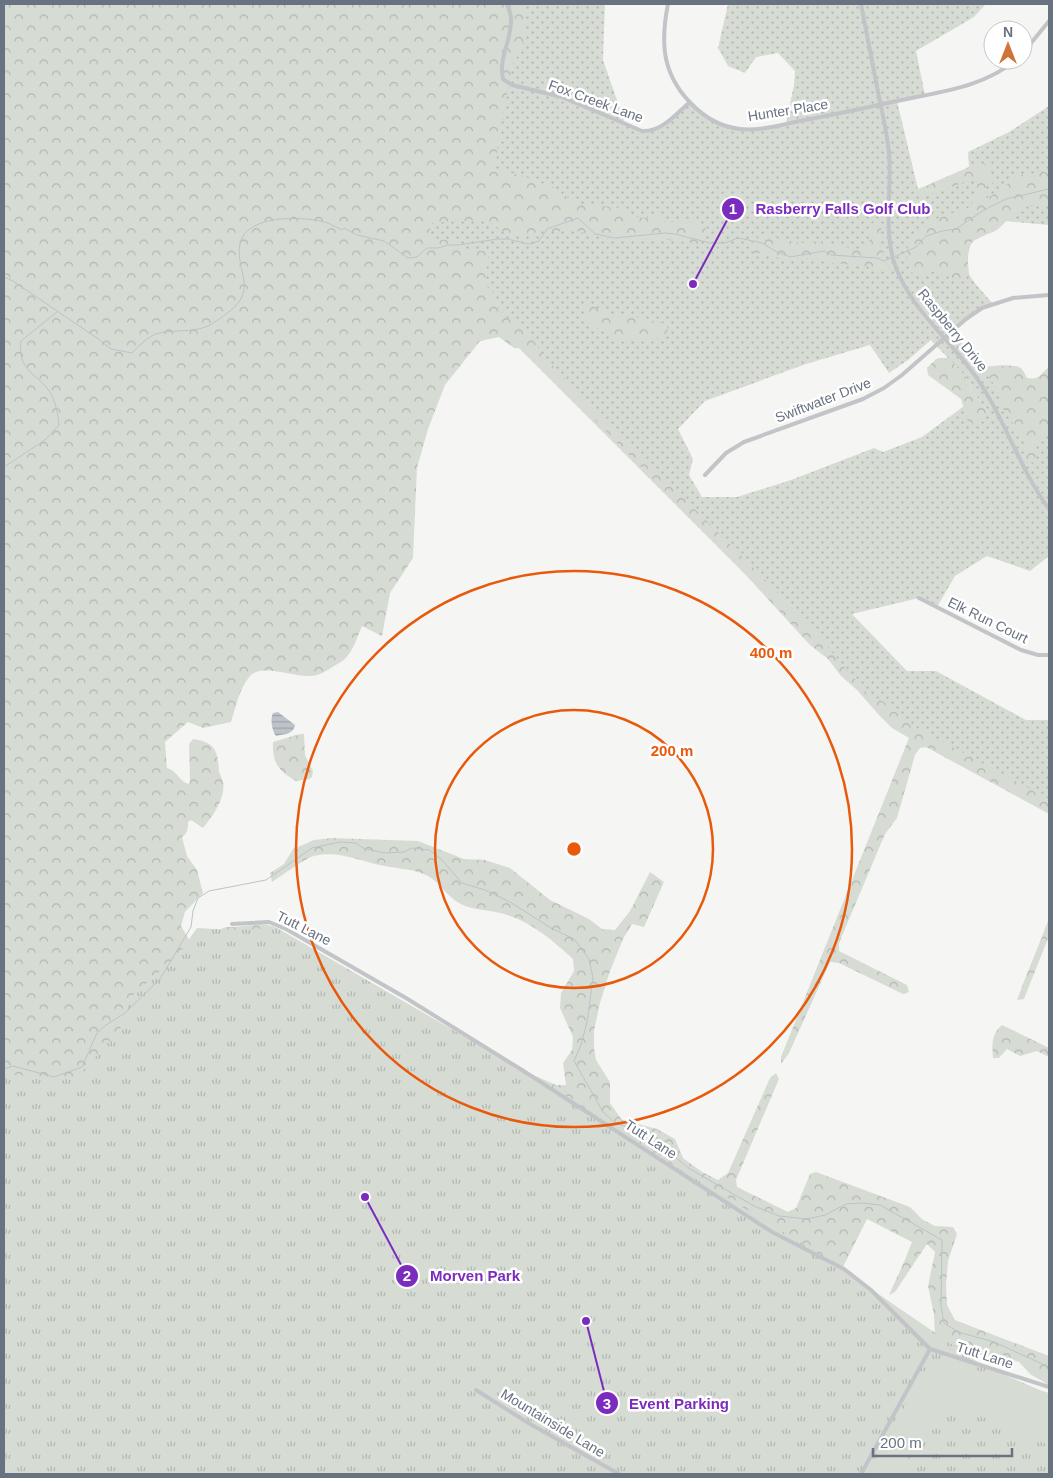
<svg xmlns="http://www.w3.org/2000/svg" width="1053" height="1478" viewBox="0 0 1053 1478" font-family="Arial,sans-serif">
<defs>
<pattern id="grass-dots" width="8" height="8" patternUnits="userSpaceOnUse" patternTransform="scale(1.25)"><rect width="8" height="8" fill="#d6dcd4"/><path d="M2 2h.1M6 6h.1" fill="none" stroke="#b1b7b1" stroke-width="1.8" stroke-linecap="round"/></pattern>
<pattern id="forest-crowns" width="20" height="18" patternUnits="userSpaceOnUse" patternTransform="scale(1.25)"><rect width="20" height="18" fill="#d6dcd4"/><path d="M2 6a3 3 0 1 1 6 0M12 15a3 3 0 1 1 6 0" fill="none" stroke="#b1b7b1"/></pattern>
<pattern id="park-tufts" width="24" height="20" patternUnits="userSpaceOnUse" patternTransform="scale(1.25)"><rect width="24" height="20" fill="#d6dcd4"/><path d="M3 7l-1-3M5 7V3M7 7l1-3M15 17l-1-3M17 17v-4M19 17l1-3" fill="none" stroke="#b1b7b1"/></pattern>
<pattern id="water-rules" width="6" height="5" patternUnits="userSpaceOnUse" patternTransform="scale(1.25)"><rect width="6" height="5" fill="#bcc3c9"/><path d="M0 2.5h6" fill="none" stroke="#9da3a9"/></pattern>
</defs>
<rect width="100%" height="100%" fill="#f5f6f3"/>
<path fill="url(#grass-dots)" fill-rule="evenodd" d="M444 4H605L603 60 625 123 642 131 659 129 690 102C705 118 729 128 751 129 762 130 775 125 786 123L794 85 795 71 778 53 756 57 745 73 728 66 718 48 728 4H986L974 17 916 51 925 95 897 101 918 189 969 167 968 152 1009 132 1049 106V225L1004 221C996 232 986 234 975 240 967 244 967 265 969 273 971 281 987 296 993 304L982 308 952 331 982 368C990 366 1013 363 1020 368 1023 370 1025 375 1027 378 1039 381 1041 374 1049 367V556L1030 571 987 556 955 576 937 607 919 598 852 614 907 671H936L1026 720H1049V810L891 720 399 228ZM931 340 966 377 970 383 971 389 988 412 966 415 964 406 922 437 883 452 874 448 791 480 737 497H702L689 475 693 459 678 429 705 401 806 364 870 345 889 373 908 360Z"/>
<path fill="url(#forest-crowns)" d="M4 4H524C526 23 526 48 513 63L498 141 496 169 520 175 555 188 561 194 580 204 620 208 635 217 645 218 660 215C664 223 670 225 677 220 690 221 705 220 708 235L698 244 669 240 603 238 573 230 552 232 542 227 532 236H509L490 222 476 220 431 223 429 234 435 239 460 241 467 249 484 251 488 257 485 281 488 288 493 292 501 315 502 310 507 318 525 326 544 357 810 625 849 673 866 692 896 709 906 722 1049 799V814L926 747 920 748 915 755 897 818 885 834 839 943V951L907 985 909 992 903 994 839 963 830 962 789 1053 781 1064V1057L909 738 892 728 879 715 857 690 841 676 828 659 810 645 721 548 532 356 524 349 514 348 499 337 480 341 445 385 428 429 417 468 413 558 390 593 382 636 362 626C358 635 355 646 349 654 346 659 340 663 334 666 327 671 318 676 310 676 293 677 262 663 250 676 239 689 236 707 231 722L203 728 188 722 165 742 167 768C177 770 179 782 189 784L190 781 189 744 193 739C215 742 218 751 219 771 220 775 222 778 223 782 226 797 213 817 203 828L191 820 188 822C188 829 188 833 182 837L187 856 197 870 203 893 185 912 181 926 190 941 226 927H234L262 924 273 926 522 1070 556 1085H566L563 1063 572 1050 573 1037 560 1008 561 993 574 971 573 959C551 939 529 920 500 913 488 910 474 910 463 905 448 899 442 884 428 876 415 869 400 869 384 866 362 862 337 850 314 856 307 857 280 877 272 882L270 873 284 864 293 849 314 840 332 838 418 841 464 859 485 860 510 868 550 900 589 919 602 929 615 930 630 911 650 872 664 882 644 927 632 924 623 939 609 974 600 1003 594 1031V1048L596 1060 610 1082V1103L622 1120 657 1129 675 1139 683 1158 702 1172 718 1180 728 1173 770 1078 776 1073 779 1079 736 1180 737 1187 788 1212 796 1208 810 1174 816 1172 910 1207 922 1219 935 1226 953 1227 957 1234 948 1261 946 1285 947 1305 955 1320 1049 1356V1385L1030 1374 1019 1362 1003 1357 976 1354 964 1355 935 1338 934 1315 928 1286 935 1252 927 1244 895 1292 889 1295 904 1262 912 1242 867 1219 839 1275 4 1474Z
M986 164H992L997 168 989 171V176H995V182L986 185 985 199 1002 190 1013 178 1018 175 1049 172V205C1041 205 1030 205 1022 208 1011 213 1006 223 998 229 992 234 974 237 970 244 964 254 972 268 966 278L951 279C937 268 931 272 915 276 902 262 906 239 920 227 928 221 958 211 968 208 976 201 974 191 976 181L972 179 941 191 923 196 919 193 923 188 966 169Z
M878 220 881 225V246L891 274 867 266 833 263 815 258 783 259 760 253 755 254 751 250 753 241 758 238 766 236 800 243 824 241 839 246 858 249 870 240 871 224Z
M585 303 613 315 636 317 663 323 667 325 668 331 666 337C654 339 625 342 614 339 610 337 607 332 602 330 589 325 583 318 585 303Z
M939 358H949L966 377 970 383 971 389 988 412 978 424 973 425 967 420 961 399 928 375 927 368 936 359Z
M994 366H1017L1022 369 1027 378C1039 381 1041 374 1049 367L1048 428 1037 443 1035 463 1031 462 1026 455 1023 438 1003 409 996 387 982 368Z
M300 734H304L305 755 313 771 312 777 309 779 296 781C278 771 272 762 273 742Z
M1049 918V936L1024 999 1017 1000C1027 972 1039 946 1049 918Z
M1002 1025 1049 1048V1057L1037 1051 1020 1056 1007 1049 999 1058H993C992 1045 991 1034 1002 1025Z"/>
<path fill="url(#park-tufts)" d="M197 928 235 930 277 928 522 1070 625 1136 826 1258 982 1365 1049 1394V1474H4V1074L19 1075 50 1081H61L76 1076 87 1067 120 1029 132 996 178 955Z"/>
<path fill="#d6dcd4" d="M944 1360 1049 1393V1445C1025 1435 969 1405 943 1411 939 1412 937 1414 934 1417L901 1468V1474H867L928 1365Z"/>
<path fill="url(#water-rules)" d="M278 712 295 725C293 735 284 734 276 736 272 731 270 719 273 713Z"/>
<g fill="none" stroke-linecap="round" stroke-linejoin="round">
<path stroke="#bcc3c9" stroke-width="1" d="M894 257 916 247 926 236 942 231 956 229 984 210 1006 199 1049 189
M4 277 13 281 97 338 111 349 132 353C138 347 147 337 156 334 172 329 192 333 208 326 215 322 224 316 230 311 258 289 235 270 240 244 246 213 306 216 328 223 333 225 337 228 342 230L344 228 357 235 384 241 408 258 417 257 427 248H438L448 245H458L498 239H507L529 244 539 241 547 229 578 218 595 234 615 238 665 233 675 234 710 243H725L738 238 744 239 762 243 775 251 790 257 824 251 831 255 877 258 884 261 891 258
M4 467 45 440 59 425C58 414 56 404 51 394 39 373 17 373 21 341L57 312
M4 1069 13 1066 54 1077 82 1067 97 1033 106 1025 125 1013 160 979 191 927 193 911 198 898 209 891 266 880 312 848 340 842 356 843 363 848 384 853 404 852 412 848 429 850 441 859 462 883 485 890 510 902 551 928 574 939 589 959 593 978 587 1022 581 1045 574 1061 603 1112 615 1123 652 1134 667 1146 676 1158 690 1169 754 1206 779 1216 807 1219 825 1215 846 1204 862 1203 880 1205 942 1240 941 1306 944 1323 958 1332 994 1342 1049 1367"/>
<path stroke="#c2c4c8" stroke-width="4" d="M507 4C509 9 511 14 511 19 512 40 498 58 503 79L512 85 562 97 642 131C662 132 676 114 690 102
M668 4C665 19 663 37 665 53 670 89 703 125 740 129 759 131 781 125 800 121 831 115 862 109 892 102 936 92 981 89 1016 60
M861 4C867 35 873 66 879 97 883 116 887 134 889 153 892 189 884 224 893 259 908 310 955 342 982 386 1007 425 1021 471 1049 509
M1023 53 1049 21
M705 475 726 453 744 442 863 399 884 388 902 375 966 319 982 308 1013 298 1049 295
M919 598 1021 650 1038 655H1049
M232 924 269 922 286 929 406 998 522 1070 772 1232 844 1269 871 1290 930 1349 1049 1387
M476 1390 530 1424 619 1474
M861 1474 930 1349"/>
</g>
<g fill="none" stroke="#e8590c" stroke-width="2.5">
<circle cx="574" cy="849" r="139"/>
<circle cx="574" cy="849" r="278"/>
</g>
<g text-anchor="middle" stroke-width="5" stroke-linejoin="round" paint-order="stroke">
<g font-size="14" fill="#687281" stroke="#fff">
<text transform="translate(596 101) rotate(20)" y="5">Fox Creek Lane</text>
<text transform="translate(788 110) rotate(-9)" y="5">Hunter Place</text>
<text transform="translate(953 330) rotate(51)" y="5">Raspberry Drive</text>
<text transform="translate(823 400) rotate(-21)" y="5">Swiftwater Drive</text>
<text transform="translate(988 620) rotate(26)" y="5">Elk Run Court</text>
<text transform="translate(304 928) rotate(27)" y="5">Tutt Lane</text>
<text transform="translate(651 1139) rotate(33)" y="5">Tutt Lane</text>
<text transform="translate(985 1355) rotate(18)" y="5">Tutt Lane</text>
<text transform="translate(553 1423) rotate(31)" y="5">Mountainside Lane</text>
</g>
</g>
<circle cx="574" cy="849" r="8" fill="#e8590c" stroke="#fff" stroke-width="2.5"/>
<g font-size="15" text-anchor="middle" font-weight="bold" fill="#e8590c" stroke="#fff" stroke-width="5" stroke-linejoin="round" paint-order="stroke">
<text x="771" y="658">400 m</text>
<text x="672" y="756">200 m</text>
</g>
<path fill="none" stroke="#7b2cbf" stroke-width="2" d="M693 284L733 209M365 1197L407 1276M586 1321L607 1403"/>
<g fill="#7b2cbf" stroke="#fff" stroke-width="2">
<circle cx="693" cy="284" r="5"/>
<circle cx="365" cy="1197" r="5"/>
<circle cx="586" cy="1321" r="5"/>
<circle cx="733" cy="209" r="12"/>
<circle cx="407" cy="1276" r="12"/>
<circle cx="607" cy="1403" r="12"/>
</g>
<g font-size="15" text-anchor="middle" font-weight="bold" fill="#fff">
<text x="733" y="214">1</text>
<text x="407" y="1281">2</text>
<text x="607" y="1409">3</text>
</g>
<g font-size="15" text-anchor="middle" font-weight="bold" fill="#7b2cbf" stroke="#fff" stroke-width="5" stroke-linejoin="round" paint-order="stroke">
<text x="843" y="214">Rasberry Falls Golf Club</text>
<text x="475" y="1281">Morven Park</text>
<text x="679" y="1409">Event Parking</text>
</g>
<rect width="1053" height="1478" fill="none" stroke="#687281" stroke-width="10"/>
<g transform="translate(1008 45)"><circle r="24" fill="#ffffff" stroke="#c3c7cd"/>
<path d="M0-4L9 19L0 12L-9 19Z" fill="#d07239"/>
<text y="-8" font-size="14" font-weight="bold" text-anchor="middle" fill="#687281">N</text>
</g>
<path d="M873 1448v8h139v-8" fill="none" stroke="#687281" stroke-width="2.5"/>
<text x="880" y="1448" font-size="15" fill="#687281" stroke="#ffffff" stroke-width="4" paint-order="stroke">200 m</text>
</svg>
